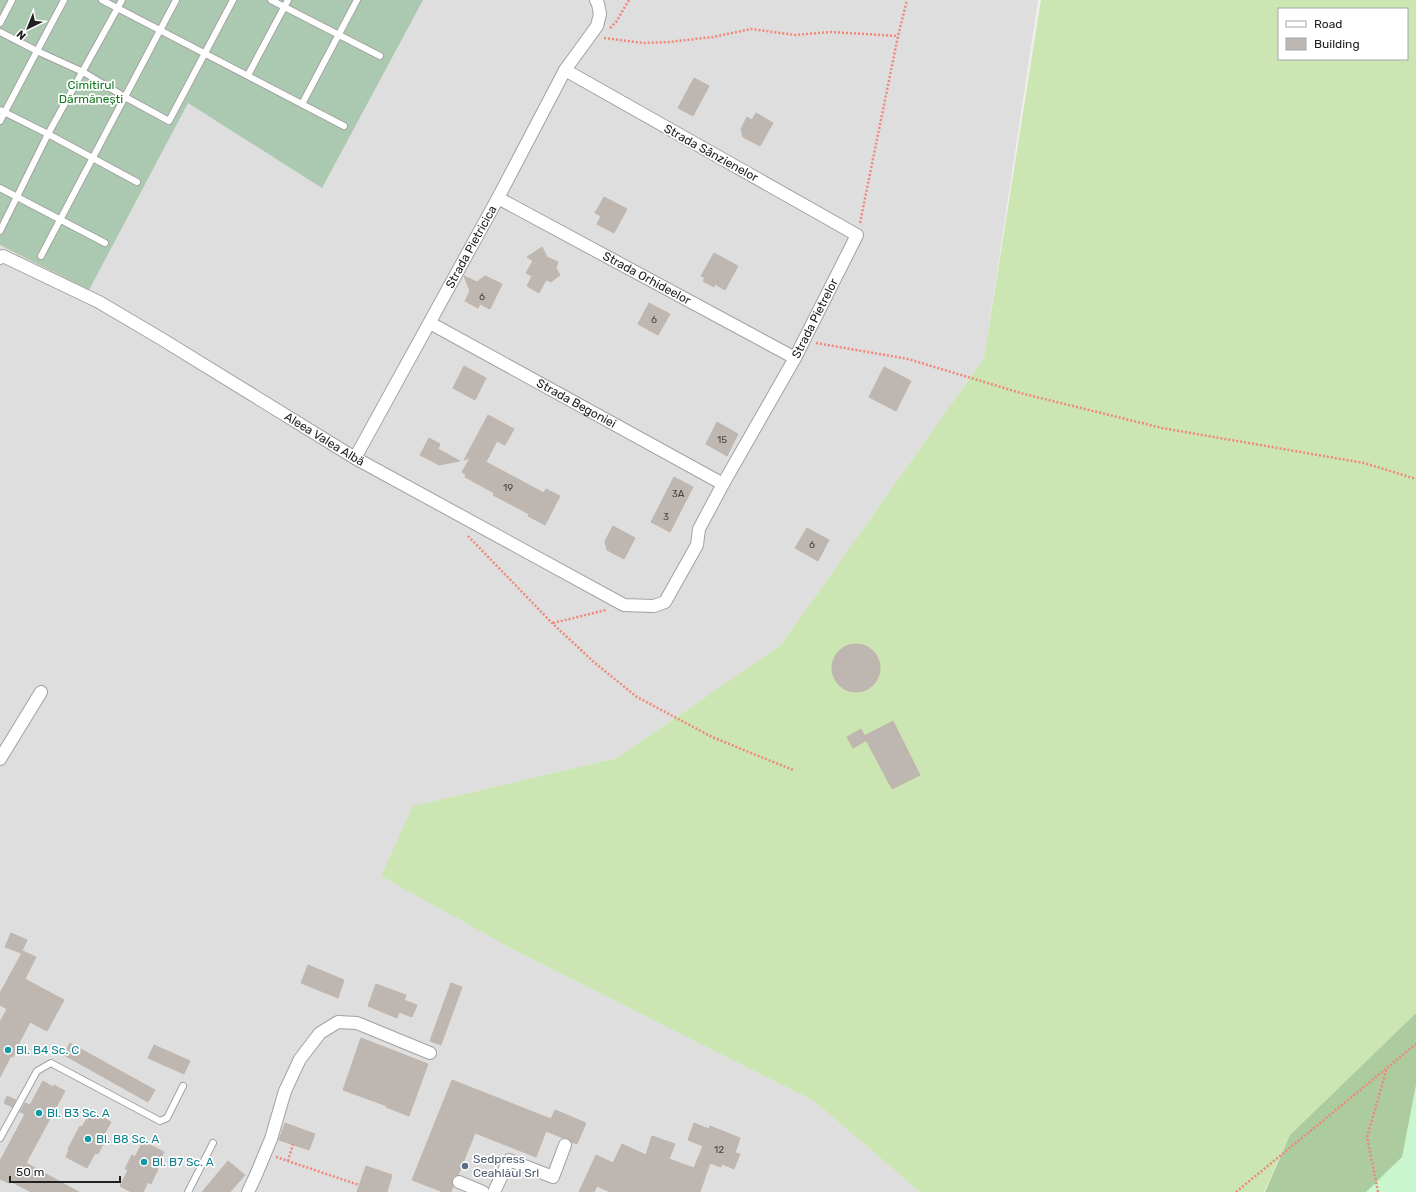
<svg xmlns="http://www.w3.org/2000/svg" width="1416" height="1192" viewBox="0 0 1416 1192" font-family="Rubik,sans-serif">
<rect width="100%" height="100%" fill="#f0eee8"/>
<path fill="#dfdede" d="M0 0H1038L984 358 781 645 617 758 413 806 382 876 514 950 814 1101 920 1192H0Z"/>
<path fill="#cbe6b2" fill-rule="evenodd" d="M1041 0H1416V1013L1290 1135 1264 1192H920L814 1101 514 950 381 876 413 806 617 758 781 645 984 358ZM1279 9H1407V59H1279Z"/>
<path fill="#accca0" d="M1416 1013V1192H1265L1290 1135Z"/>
<path fill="#abc8b0" d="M0 0H423L322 188 188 103 89 290 0 245Z"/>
<path fill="#c9f6cd" d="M1416 1085V1192H1366L1402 1157Z"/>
<path fill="#beb7b1" stroke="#c1b5ab" d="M694 78 709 86 693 116 678 108Z
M756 113 773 123 760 146 743 137 741 129 747 117 752 120Z
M604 197 627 209 614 233 597 224 601 216 595 213Z
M542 247 547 257 558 262 556 268 560 275 551 282 546 280 539 293 527 286 532 276 526 273 533 261 527 257Z
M714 253 738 266 725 290 715 284 714 287 703 281 705 278 701 276Z
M464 276 477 282 485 276 502 284 490 309 480 304 478 308 465 301 470 291Z
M649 303 670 314 658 335 638 324Z
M464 366 486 378 475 400 453 388Z
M884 367 911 381 896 411 869 397Z
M488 415 514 429 505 445 497 441 486 462 544 493 546 489 560 496 545 525 528 516 529 514 493 495 494 493 465 477 466 475 462 472 470 458 464 460Z
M717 422 738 434 727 456 706 444Z
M429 438 440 444 438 449 460 461 439 465 420 455Z
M674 477 693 487 670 532 651 522Z
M613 526 635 538 624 559 607 550 606 546 605 541Z
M807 528 829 540 818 561 795 548Z
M832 668a24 24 0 1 1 48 0a24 24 0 1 1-48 0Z
M893 721 920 775 892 789 864 736Z
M861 729 867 740 853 748 847 737Z
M11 933 27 940 21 953 5 947Z
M23 951 36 957 25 979 64 1000 47 1031 30 1022 19 1043 20 1044 13 1057 11 1056 0 1077V1022L7 1009 0 1005V993Z
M308 965 344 980 338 998 301 983Z
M451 983 462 987 441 1045 430 1041Z
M376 984 406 995 404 1000 417 1005 412 1017 399 1012 397 1018 368 1006Z
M361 1038 428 1064 409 1116 386 1107 387 1106 343 1090Z
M70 1043 155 1090 148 1102 64 1055Z
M154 1045 190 1061 184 1074 148 1058Z
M452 1080 551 1119 555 1110 586 1123 577 1144 571 1142 568 1138H563L546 1131 536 1157 475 1133 458 1175 454 1176 452 1179V1183L453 1187 451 1192H443L412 1180Z
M43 1081 53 1087 54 1085 65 1091 26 1163 79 1192H31L10 1181 9 1183 0 1179V1161L25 1114 20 1112 25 1103 30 1105Z
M7 1096 16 1100 12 1107 4 1103Z
M91 1111 111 1122 102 1138 105 1140 98 1154 95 1153 87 1168 66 1157 69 1150 68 1149 80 1126 82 1127Z
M285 1123 315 1134 309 1150 279 1140Z
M694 1123 709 1129 710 1126 740 1138 735 1153 740 1154 734 1169 722 1164 721 1167 710 1163 700 1192H610L597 1186 594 1192H579L596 1155 613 1163 622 1144 646 1155 652 1136 675 1144 669 1159 694 1168 703 1146 688 1140Z
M143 1141 164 1152 156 1168 158 1169 151 1184 148 1182 143 1192H131L120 1186 128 1170 125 1169 132 1155 135 1157Z
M228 1161 245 1175 230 1192H202Z
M366 1166 392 1175 387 1192H357Z"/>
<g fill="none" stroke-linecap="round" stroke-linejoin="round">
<g stroke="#a2a2a2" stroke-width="8">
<path id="service" d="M102 0 344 126
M271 0 380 56
M0 23 12 0
M0 32 37 51 83 72 125 97 169 121 233 0
M248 75 288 0
M302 104 357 0
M0 110 48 134 137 182
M0 121 64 0
M0 188 105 243
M0 231 48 134 122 0
M41 256 176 0
M0 1138 37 1071 51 1063 160 1121 167 1118 183 1086
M188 1192 213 1143"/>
</g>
<g stroke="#a2a2a2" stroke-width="14">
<g id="minor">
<path id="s1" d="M498 198 795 358"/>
<path id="s2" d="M0 258 3 256 99 302 160 338 355 458 624 605 654 606 665 602 697 545 699 529 723 484 795 358 857 235 565 70"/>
<path id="s3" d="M430 323 723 484"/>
<path id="s4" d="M355 458 498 198 565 70 597 26 600 14 598 4 596 0"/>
<path d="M0 759 41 692"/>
<path d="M459 1182 483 1192"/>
<path d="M248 1192 256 1175 271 1139 285 1091 300 1059 320 1033 338 1022 357 1023 430 1053"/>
<path d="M494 1192 509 1160 553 1177 565 1145"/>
</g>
</g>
<path stroke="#f08779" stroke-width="2.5" stroke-dasharray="2 2" stroke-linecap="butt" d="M610 28 616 22 629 0
M604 38 644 43 669 42 713 37 751 29 795 35 831 32 898 36
M860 223 898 36 907 0
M816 343 908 359 1024 394 1162 428 1364 463 1416 479
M468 536 552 623 596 664 637 697 712 737 793 770
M553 623 606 610
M276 1157 359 1185
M288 1161 293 1144
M1236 1192 1387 1068
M1378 1192 1367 1137 1387 1068 1416 1044"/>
<use href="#service" stroke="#fff" stroke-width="6"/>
<use href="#minor" stroke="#fff" stroke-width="12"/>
</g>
<g fill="#0f9aa8" stroke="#fff" stroke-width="1.5">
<circle cx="8" cy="1050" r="4"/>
<circle cx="39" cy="1113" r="4"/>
<circle cx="88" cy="1139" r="4"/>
<circle cx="144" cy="1162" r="4"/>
</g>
<circle fill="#5c6f8a" stroke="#fff" stroke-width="1.5" cx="465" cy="1166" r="4"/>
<g text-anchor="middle" stroke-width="3.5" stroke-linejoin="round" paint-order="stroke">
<g font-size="10" fill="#484645">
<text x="482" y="300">6</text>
<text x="654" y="323">6</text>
<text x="722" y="443">15</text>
<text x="508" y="491">19</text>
<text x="678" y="497">3A</text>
<text x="666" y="520">3</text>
<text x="812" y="548">6</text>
<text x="719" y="1153">12</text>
</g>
<g font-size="12" fill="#14791e" stroke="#fff">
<text x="91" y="89">Cimitirul<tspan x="91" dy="14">Dărmănești</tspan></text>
</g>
<g font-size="12" fill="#212121" stroke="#fff">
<text transform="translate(711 153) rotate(29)" y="4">Strada Sânzienelor</text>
<text dy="4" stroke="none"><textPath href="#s4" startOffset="241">Strada Pietricica</textPath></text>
<text dy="4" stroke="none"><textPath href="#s1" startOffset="169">Strada Orhideelor</textPath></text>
<text dy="4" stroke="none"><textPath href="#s2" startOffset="1080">Strada Pietrelor</textPath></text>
<text dy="4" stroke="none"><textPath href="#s3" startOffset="167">Strada Begoniei</textPath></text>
<text dy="4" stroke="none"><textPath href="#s2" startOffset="374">Aleea Valea Albă</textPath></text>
</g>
<g font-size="12" fill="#0d838f" stroke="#fff" text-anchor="start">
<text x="16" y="1054">Bl. B4 Sc. C</text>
<text x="47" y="1117">Bl. B3 Sc. A</text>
<text x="96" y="1143">Bl. B8 Sc. A</text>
<text x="152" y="1166">Bl. B7 Sc. A</text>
</g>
<g font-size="12" fill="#4e5e75" stroke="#fff" text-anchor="start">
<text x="473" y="1163">Sedpress<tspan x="473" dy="14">Ceahlăul Srl</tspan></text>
</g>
</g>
<rect x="1278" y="8" width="130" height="52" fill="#ffffff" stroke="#a6a6a6"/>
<rect x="1286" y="21" width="20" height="6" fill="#ffffff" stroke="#a6a6a6"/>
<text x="1314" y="28" font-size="12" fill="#212121">Road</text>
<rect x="1286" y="38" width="20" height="12" fill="#beb7b1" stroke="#a6a6a6"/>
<text x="1314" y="48" font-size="12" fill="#212121">Building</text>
<g transform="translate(28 28) rotate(223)" stroke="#ffffff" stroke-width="3" paint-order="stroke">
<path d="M0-3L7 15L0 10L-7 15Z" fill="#212121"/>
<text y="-6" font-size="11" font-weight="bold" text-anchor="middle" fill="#212121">N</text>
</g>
<path d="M10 1176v6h110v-6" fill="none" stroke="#212121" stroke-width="2"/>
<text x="16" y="1176" font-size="12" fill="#212121" stroke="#ffffff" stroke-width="3" paint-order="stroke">50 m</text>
</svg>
